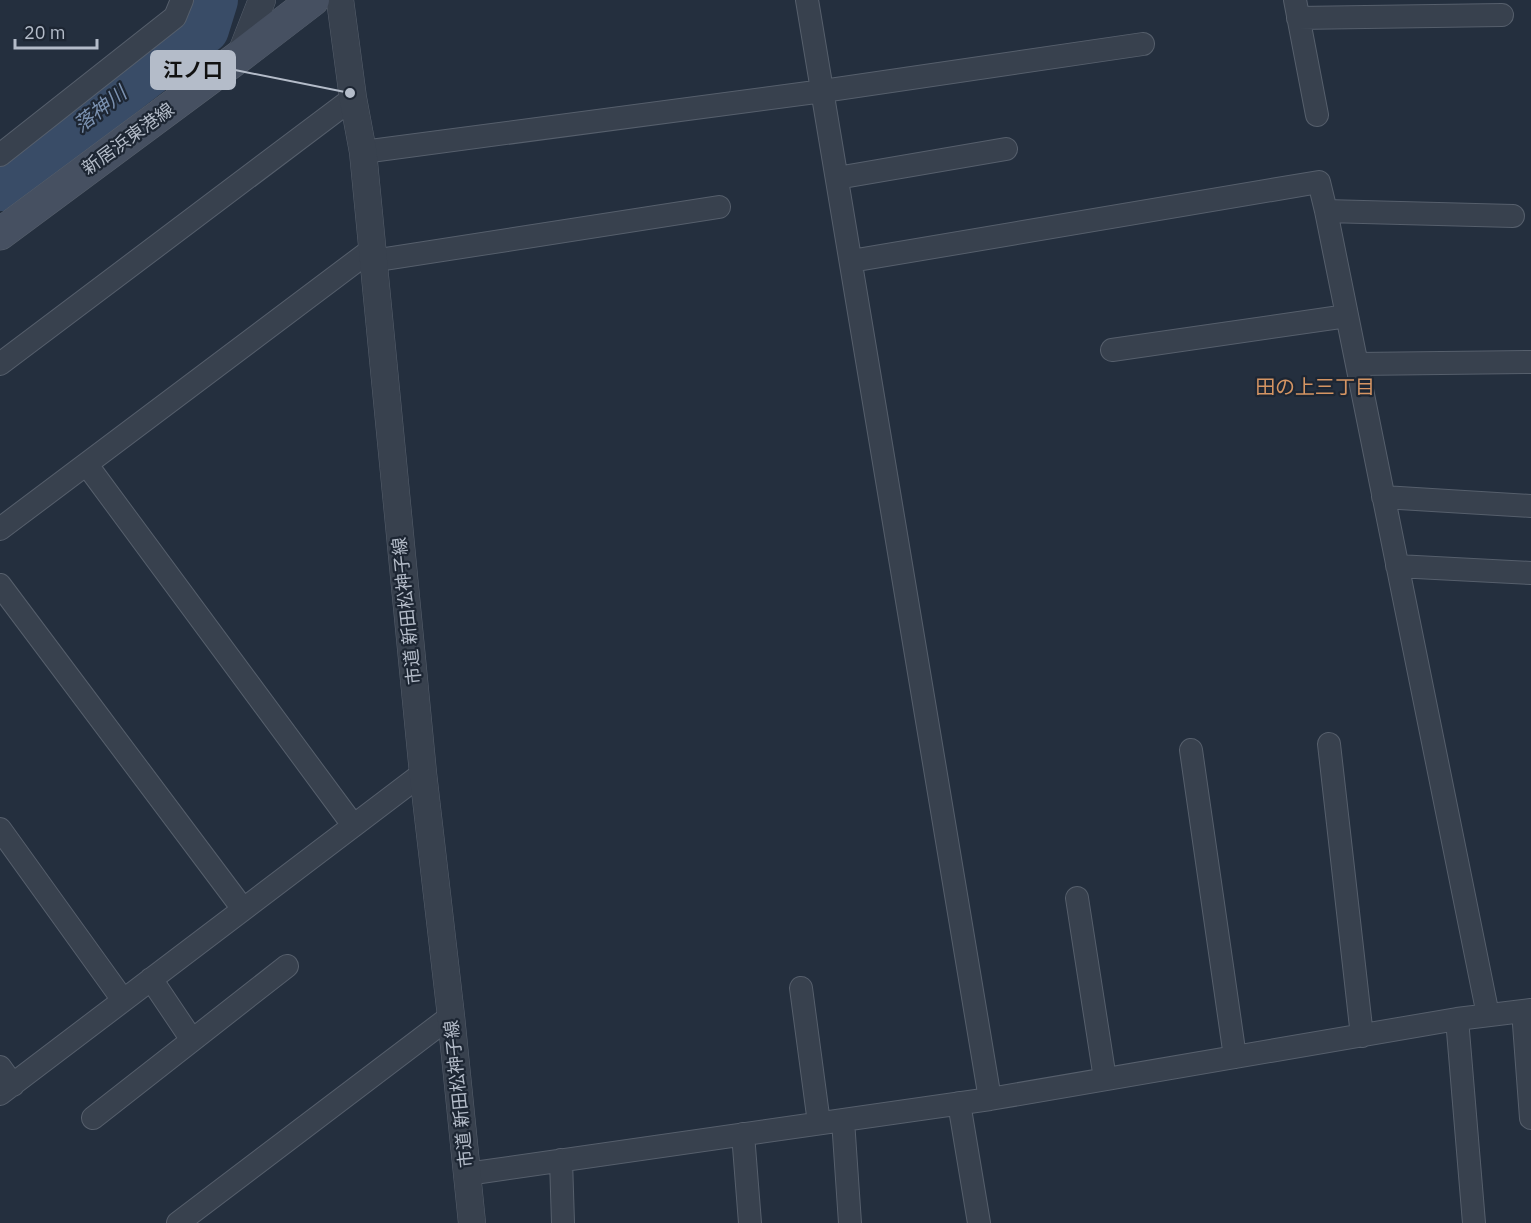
<svg xmlns="http://www.w3.org/2000/svg" width="1531" height="1223" viewBox="0 0 1531 1223" font-family="'IBM Plex Sans','Noto Sans JP',sans-serif">
<rect width="100%" height="100%" fill="#242f3e"/>
<g fill="none" stroke-linecap="round" stroke-linejoin="round">
<path stroke="#394c67" stroke-width="50" d="M0 186 204 29 213 0"/>
<g stroke="#565f6c" stroke-width="24">
<path id="minor" d="M807 0 990 1099
M1295 0 1317 115
M1298 18 1502 15
M363 152 823 91 1143 44
M0 155 175 17 182 0
M837 178 1006 149
M1326 211 1488 1015
M372 261 719 207
M851 261 1319 182 1326 211 1513 216
M1112 350 1347 316
M0 364 353 98
M1357 364 1531 362
M87 465 353 825
M1383 497 1531 506
M0 529 371 250
M1397 566 1531 573
M0 585 243 909
M1329 744 1362 1036
M1191 750 1235 1057
M0 829 123 1000
M1077 898 1105 1079
M151 979 192 1040
M801 988 819 1123
M1523 1011 1531 1118
M1457 1019 1474 1223
M0 1067 13 1085
M0 1094 423 773
M959 1103 979 1223
M93 1118 287 966
M843 1120 850 1223
M743 1134 750 1223
M561 1160 563 1223
M467 1174 990 1099 1457 1019 1531 1010
M178 1223 451 1016"/>
</g>
<g stroke="#565f6c" stroke-width="28">
<path id="tertiary" d="M340 0 353 98 363 152 423 773 451 1016 472 1223
M240 56 262 0"/>
</g>
<g stroke="#565f6c" stroke-width="33">
<path id="secondary" d="M0 234 240 56 313 0"/>
</g>
<use href="#minor" stroke="#38414e" stroke-width="22"/>
<use href="#tertiary" stroke="#38414e" stroke-width="27"/>
<use href="#secondary" stroke="#465061" stroke-width="32"/>
</g>
<g text-anchor="middle" stroke-width="4.5" stroke-linejoin="round" paint-order="stroke">
<g font-size="18" fill="#b4bcc9" stroke="#1d2633">
<text transform="translate(128 139) rotate(-36)" y="6">新居浜東港線</text>
<text transform="translate(407 611) rotate(-96)" y="6">市道 新田松神子線</text>
<text transform="translate(459 1094) rotate(-96)" y="6">市道 新田松神子線</text>
</g>
<g font-size="20" font-style="italic" fill="#7c92b1" stroke="#1d2633">
<text transform="translate(100 109) rotate(-38)" y="7">落神川</text>
</g>
<g font-size="20" fill="#d59563" stroke="#1d2633">
<text x="1315" y="394">田の上三丁目</text>
</g>
</g>
<path fill="none" stroke="#b4bcc9" stroke-width="2" d="M350 93L235 70"/>
<circle fill="#b4bcc9" stroke="#1d2633" stroke-width="2" cx="350" cy="93" r="6"/>
<rect fill="#b4bcc9" stroke="#b4bcc9" stroke-width="2" x="151" y="51" width="84" height="38" rx="6"/>
<g font-size="20" text-anchor="middle" font-weight="bold" fill="#111">
<text x="193" y="77">江ノ口</text>
</g>
<path d="M15 39v9h82v-9" fill="none" stroke="#b4bcc9" stroke-width="3"/>
<text x="24" y="39" font-size="18" fill="#b4bcc9" stroke="#1d2633" stroke-width="4.5" paint-order="stroke">20 m</text>
</svg>
